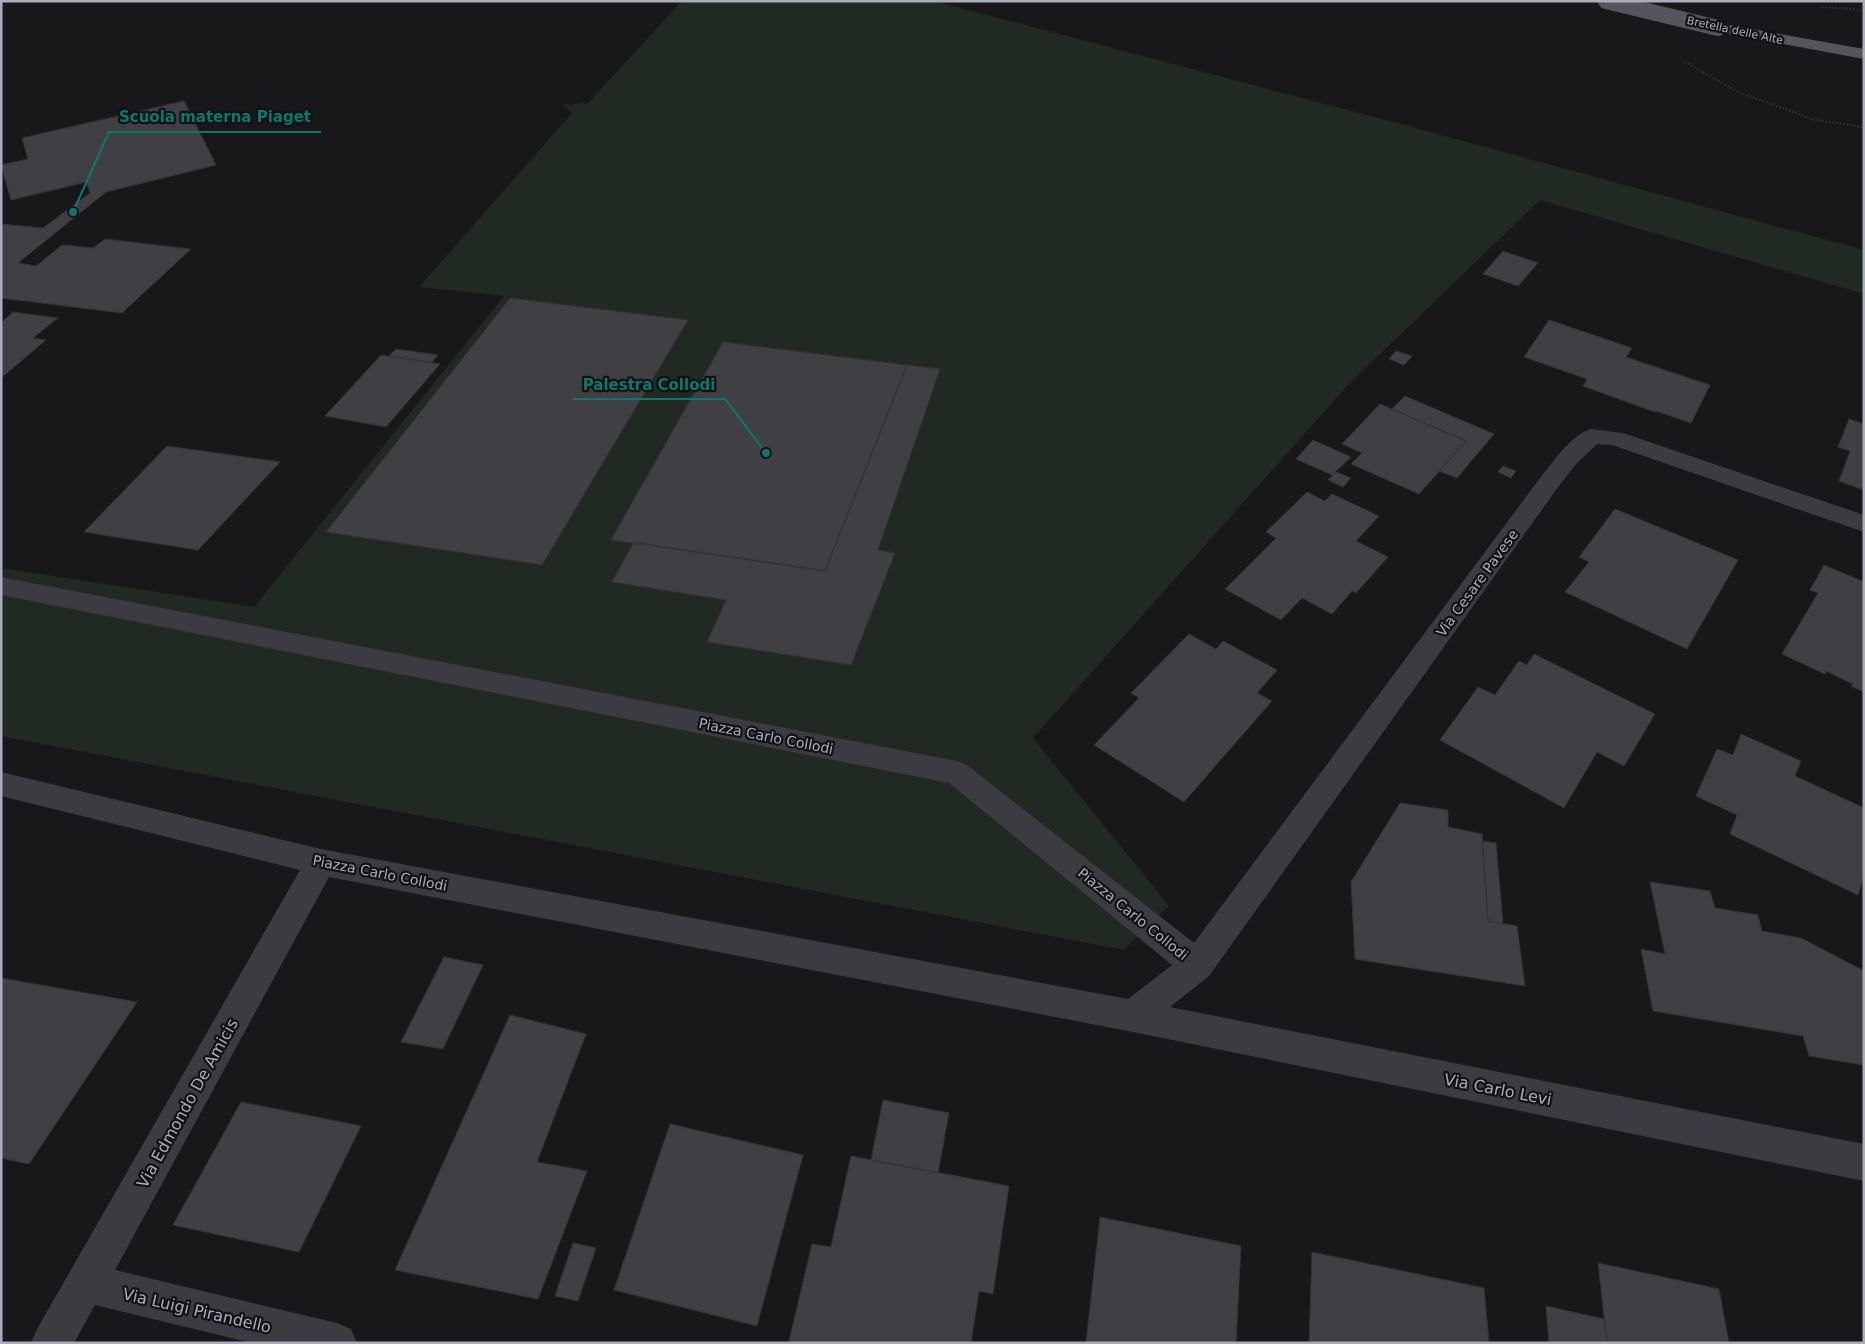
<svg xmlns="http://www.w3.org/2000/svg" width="1865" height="1344" viewBox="0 0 1865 1344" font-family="'DejaVu Sans',sans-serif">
<rect width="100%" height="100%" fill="#18181a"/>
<path fill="#202922" d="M682 1H934L1386 120 1864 250V294L1540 200 1349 384 1033 738 1169 906 1124 950 1 736V568L254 607 504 296 419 287 572 113 563 105 588 103Z"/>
<path fill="#404044" stroke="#333236" d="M184 101 216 165 106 192 18 263 36 266 62 245 93 248 105 239 191 249 122 313 1 298V224L43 228 90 193 86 182 11 200 1 165 28 159 22 138Z
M1503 251 1538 263 1518 286 1483 274Z
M510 298 688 320 542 565 326 532Z
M13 312 58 318 33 338 46 340 1 378V323Z
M1549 320 1632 348 1626 357 1710 385 1691 423 1656 411 1655 412 1583 386 1587 379 1524 357Z
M723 342 907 365 825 571 611 540Z
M396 349 438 355 431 363 389 356Z
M1396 351 1412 356 1404 365 1389 359Z
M381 355 440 364 386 427 325 416Z
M907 365 940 369 878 550 895 553 851 665 707 642 726 600 612 582 634 542 825 571Z
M1405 396 1494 434 1457 478 1439 471 1466 441 1392 409Z
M1380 404 1466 441 1419 494 1351 464 1362 453 1342 444Z
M1849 419 1864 424V490L1839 481 1850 451 1838 447Z
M1313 440 1351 457 1332 475 1296 459Z
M167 446 280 462 198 550 84 532Z
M1503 466 1516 471 1511 478 1498 472Z
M1336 472 1351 478 1343 487 1328 480Z
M1307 492 1325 501 1332 494 1379 516 1356 541 1388 557 1356 593 1352 591 1332 614 1302 598 1281 620 1225 589 1276 538 1266 532Z
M1615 509 1738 560 1687 649 1565 592 1589 562 1579 557Z
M1824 565 1864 582V692L1851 686 1853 684 1826 671 1825 674 1782 654 1818 593 1810 590Z
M1189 634 1216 649 1223 641 1277 670 1257 693 1272 701 1184 802 1094 745 1139 698 1131 693Z
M1534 654 1655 714 1624 766 1597 752 1564 808 1440 740 1478 687 1495 695 1519 661 1527 665Z
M1741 734 1801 761 1795 776 1864 808V875L1858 895 1730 834 1737 815 1696 796 1717 749 1733 755Z
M1400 803 1448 810V827L1482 834 1488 921 1517 926 1525 986 1355 959 1351 882Z
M1482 841 1496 843 1503 924 1488 921Z
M1650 882 1710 891 1715 908 1758 915 1762 931 1801 938 1864 971V1065L1809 1056 1803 1036 1653 1011 1641 949 1665 954Z
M444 957 483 965 443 1049 401 1042Z
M1 978 137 1002 29 1164 1 1158Z
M510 1015 586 1034 537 1162 587 1171 538 1299 395 1270Z
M883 1100 949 1113 938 1173 871 1160Z
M241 1102 361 1126 299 1252 173 1225Z
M670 1124 803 1155 757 1326 614 1290Z
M851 1156 1009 1186 993 1294 979 1291 971 1343H798L789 1341 812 1244 831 1247Z
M1100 1217 1241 1246 1236 1343H1086Z
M573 1243 596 1248 578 1301 555 1296Z
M1312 1252 1484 1288 1489 1343H1309Z
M1598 1263 1719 1289 1729 1343H1607Z
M1546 1306 1604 1319 1607 1343H1549Z"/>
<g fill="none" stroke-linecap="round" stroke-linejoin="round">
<path stroke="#3f3f46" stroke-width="2" stroke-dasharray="1 2.5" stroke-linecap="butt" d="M1822 7 1864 10
M1685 62 1738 92 1815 120 1864 127"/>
<path fill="#3b3b41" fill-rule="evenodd" d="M1591 429 1623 433 1864 515V532L1612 445 1597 444 1576 464 1556 490 1209 976 1170 1007 1864 1144V1181L1133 1032 329 877 115 1270 337 1323 351 1329 357 1343H252L95 1305 74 1343H31L37 1329 300 870 1 796V772L321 849 1128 999 1172 965 949 783 1 595V577L957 761 967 765 1194 943 1540 478C1552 463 1572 434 1591 429Z"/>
<path fill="#55555e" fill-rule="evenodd" d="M1718 23 1864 49V59L1713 31 1710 28 1713 25Z"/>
<path stroke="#55555e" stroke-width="16" d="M1606 1 1718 28"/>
</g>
<g text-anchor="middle" stroke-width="4.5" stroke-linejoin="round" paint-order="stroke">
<g font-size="11" fill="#aaacba" stroke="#131315">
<text transform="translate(1735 30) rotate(12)" y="4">Bretella delle Alte</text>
</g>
<g font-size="14" fill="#aaacba" stroke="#131315">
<text transform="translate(1477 583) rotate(-54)" y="5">Via Cesare Pavese</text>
<text transform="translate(766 736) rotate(11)" y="5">Piazza Carlo Collodi</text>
<text transform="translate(380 873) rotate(11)" y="5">Piazza Carlo Collodi</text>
<text transform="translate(1133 914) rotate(39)" y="5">Piazza Carlo Collodi</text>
</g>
<g font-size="16" fill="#aaacba" stroke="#131315">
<text transform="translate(1498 1089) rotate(11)" y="6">Via Carlo Levi</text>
<text transform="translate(187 1103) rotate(-61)" y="6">Via Edmondo De Amicis</text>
<text transform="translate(197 1310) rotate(13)" y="6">Via Luigi Pirandello</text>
</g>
</g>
<path fill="none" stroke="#0f766e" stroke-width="2" d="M73 212L109 132H321M766 453L725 399H573"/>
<g fill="#0f766e" stroke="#131315" stroke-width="2">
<circle cx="73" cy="212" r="5"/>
<circle cx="766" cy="453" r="5"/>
</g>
<g font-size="15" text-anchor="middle" font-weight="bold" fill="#0f766e" stroke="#131315" stroke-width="4.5" stroke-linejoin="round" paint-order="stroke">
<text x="215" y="122">Scuola materna Piaget</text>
<text x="649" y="390">Palestra Collodi</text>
</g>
<rect width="1865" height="1344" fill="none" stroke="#aaacba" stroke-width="5"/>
</svg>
